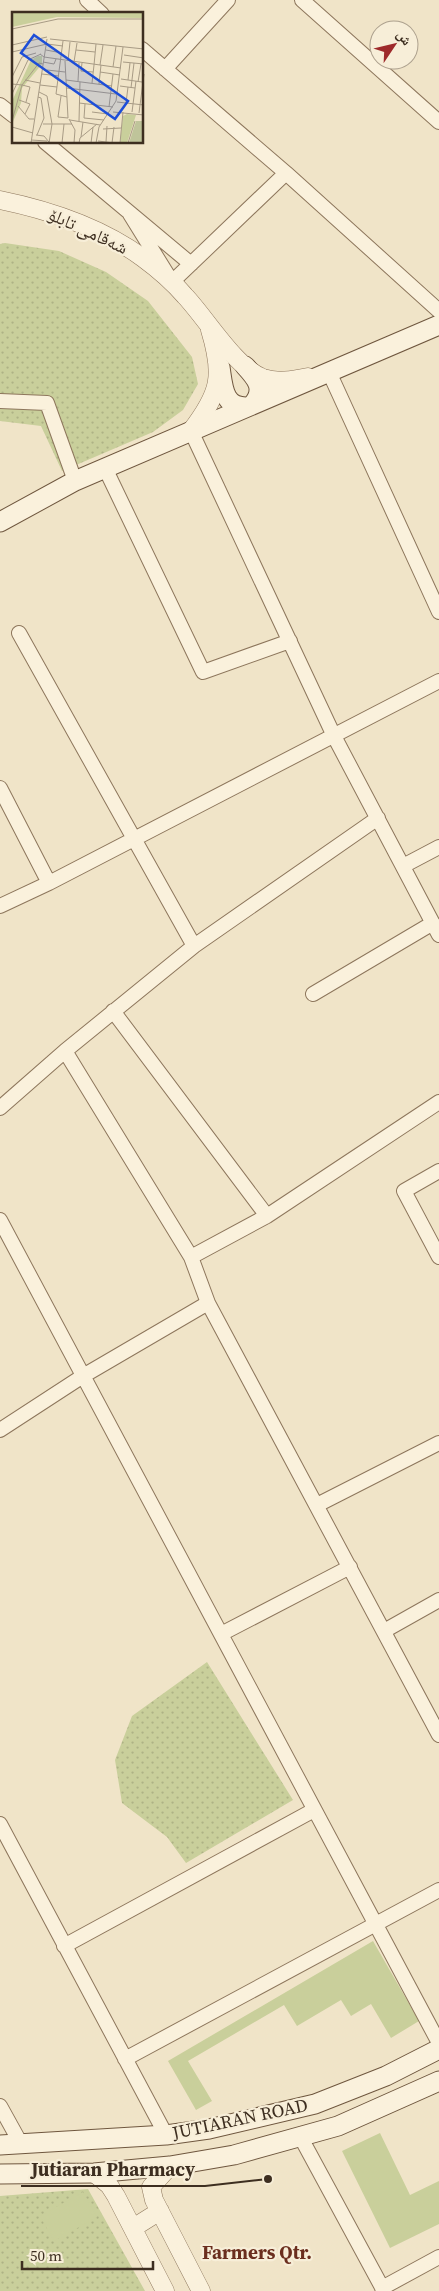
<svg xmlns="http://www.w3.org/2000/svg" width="439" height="2291" viewBox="0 0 439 2291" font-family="'Source Serif 4','Noto Naskh Arabic',serif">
<defs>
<pattern id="grass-dots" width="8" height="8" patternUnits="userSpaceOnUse" patternTransform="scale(1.25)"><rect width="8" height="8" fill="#c9cf9b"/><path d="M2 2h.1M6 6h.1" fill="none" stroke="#aeb285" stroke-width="1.8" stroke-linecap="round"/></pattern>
</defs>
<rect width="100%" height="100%" fill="#f0e4c8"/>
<path fill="url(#grass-dots)" d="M5 243 59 251 106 272 148 301 192 357 198 384 183 410 153 432 62 471 41 426 0 421V244Z
M207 1662 293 1800 186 1863 167 1837 122 1803 115 1760 132 1716Z
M88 2189 145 2291H0V2196Z"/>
<path fill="#c9cf9b" d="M373 1941 419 2021 391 2038 371 2004 351 2016 341 2000 297 2026 284 2005 188 2061 212 2101 196 2110 168 2061Z
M380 2133 410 2195 439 2181V2224L390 2248 342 2151Z
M83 2192 97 2217 54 2241 40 2216Z"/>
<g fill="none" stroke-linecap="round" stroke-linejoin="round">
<g stroke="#8d765c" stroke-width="16">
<path id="minor" d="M87 0 102 14
M302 0 439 122
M142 49 286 173 439 311
M165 69 228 0
M0 105 14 116
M45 142 191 264
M130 214 172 282 286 173
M329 372 439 612
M0 401 47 403 75 481
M191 431 334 736 439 935
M105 468 203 672 290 641
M19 633 194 946
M0 788 49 883
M403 866 439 847
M0 906 49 883 439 681
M313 994 433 923
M113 1011 267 1216
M65 1051 191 1257 208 1303 439 1735
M0 1108 65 1051 194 946 378 818
M439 1171 404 1191 439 1257
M0 1220 439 2043
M191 1257 267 1216 439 1102
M0 1430 83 1376 208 1303
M317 1505 439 1443
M384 1631 439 1600
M221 1634 350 1567
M0 1824 166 2135
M64 1946 314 1810
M125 2059 439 1890
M0 2106 21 2144
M300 2136 384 2291
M382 2288 439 2257"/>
</g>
<g stroke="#8d765c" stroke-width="19">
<path id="tertiary" d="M0 200C49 210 102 228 143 258 158 269 173 282 185 296 206 318 235 367 263 378 277 383 293 380 308 377
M191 431C220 393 224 376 210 330
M170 2166 151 2187 154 2200 201 2291
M94 2173 109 2185 116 2196 165 2291
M133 2228 160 2211"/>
</g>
<g stroke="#6f573f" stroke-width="21">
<path id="secondary" d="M245 366C256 378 266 389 253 404
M220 367C223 386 223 408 247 407
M0 522 75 481 439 325
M0 2145 166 2135 209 2129 315 2104 386 2076 439 2049
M0 2174 94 2173 170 2166 234 2155 338 2126 439 2081"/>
</g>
<use href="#minor" stroke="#faf1dc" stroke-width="14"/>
<use href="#tertiary" stroke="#faf1dc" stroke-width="18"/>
<use href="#secondary" stroke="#faf1dc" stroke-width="19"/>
</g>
<g text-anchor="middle" stroke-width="4.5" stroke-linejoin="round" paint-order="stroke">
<g font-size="18" fill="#3d2e20" stroke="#f7eed8">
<text transform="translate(88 231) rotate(25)" y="6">شەقامی تابلۆ</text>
<text transform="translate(240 2119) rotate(-12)" y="6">JUTIARAN ROAD</text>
</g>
<g font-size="19" font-weight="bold" fill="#6b2e1e" stroke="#f7eed8">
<text x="257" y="2259">Farmers Qtr.</text>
</g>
</g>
<g transform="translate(12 12)">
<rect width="131" height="131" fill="#f0e4c8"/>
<path d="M0 0H131L132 6 45 5 0 15ZM26 44H30V52L10 76 9 91 0 112 1 87 19 48ZM115 102 124 103 115 131H108L111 104Z" fill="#c9cf9b"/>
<path d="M124 109H131V131H117Z" fill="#bfc49a"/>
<path fill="none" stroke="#a89b85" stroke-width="1" d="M0 17 46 7H132M38 27 132 37M51 29 44 82 55 85M0 33 35 25M34 38 50 41M64 38 83 40M0 40 35 32 51 34M28 42 32 45 109 56M112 43 132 46M53 49 56 106M56 49 58 30M31 50 42 52 44 47M62 50 65 31M111 50 132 52M70 51 69 59 81 60M82 53 84 32M88 53 91 33M101 55 104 34M35 58 53 60M88 60 108 63M30 62 47 64M0 65 10 45 24 41M109 67 130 70M13 68 28 71M54 68 100 74M116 68 118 51M66 69 67 51M126 70 129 52M80 71 82 53M0 72 10 73 27 51 31 52M87 72 89 53M28 73 45 75M108 74 123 76M55 76 104 82M119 76 122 51M27 80 35 84 40 112 37 131M0 82 16 48 29 42M49 84 46 105 56 106M7 88 18 92 13 102M105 90 132 93M67 91 101 95M114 91 116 75M73 92 72 106 92 108M6 94 17 107H22M97 95 101 62M80 100 96 102M101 100 132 103M120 100 124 69M127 101 132 62M57 107 63 118 62 131M58 108 88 113M0 109 10 73 18 75 14 90M67 109 68 70M31 112H60M0 115 21 121M91 117 109 116M24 123 32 124 37 130M25 123 32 106 29 86 26 85M69 125 71 110M19 128 35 129M86 129 102 131M94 130 95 114M19 131 35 27M50 131 52 112M67 131 68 126 85 112M79 131 81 115M84 131 87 115 104 89 111 35M100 131 102 115M108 131 111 100M116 131 123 109"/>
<path fill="#1d4ed8" fill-opacity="0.15" stroke="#1d4ed8" stroke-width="2.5" d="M22 23 116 89 103 107 9 41Z"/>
<rect width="131" height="131" fill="none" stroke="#3d2e20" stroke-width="2.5"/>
</g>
<path fill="none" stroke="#3d2e20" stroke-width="2" d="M268 2179L205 2186H21"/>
<circle fill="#3d2e20" stroke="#f7eed8" stroke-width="2" cx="268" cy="2179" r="5"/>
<g font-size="19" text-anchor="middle" font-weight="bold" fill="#3d2e20" stroke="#f7eed8" stroke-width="4.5" stroke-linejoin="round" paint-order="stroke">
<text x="113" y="2176">Jutiaran Pharmacy</text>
</g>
<g transform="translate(394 45) rotate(55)"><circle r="24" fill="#f7eed8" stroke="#ada18e"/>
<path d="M0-4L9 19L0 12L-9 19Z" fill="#9e2a2b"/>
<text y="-8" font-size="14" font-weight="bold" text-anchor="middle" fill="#3d2e20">ش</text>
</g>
<path d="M22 2261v8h131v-8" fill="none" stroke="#3d2e20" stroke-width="2.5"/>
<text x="30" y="2261" font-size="15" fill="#3d2e20" stroke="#f7eed8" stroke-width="4" paint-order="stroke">50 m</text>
</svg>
